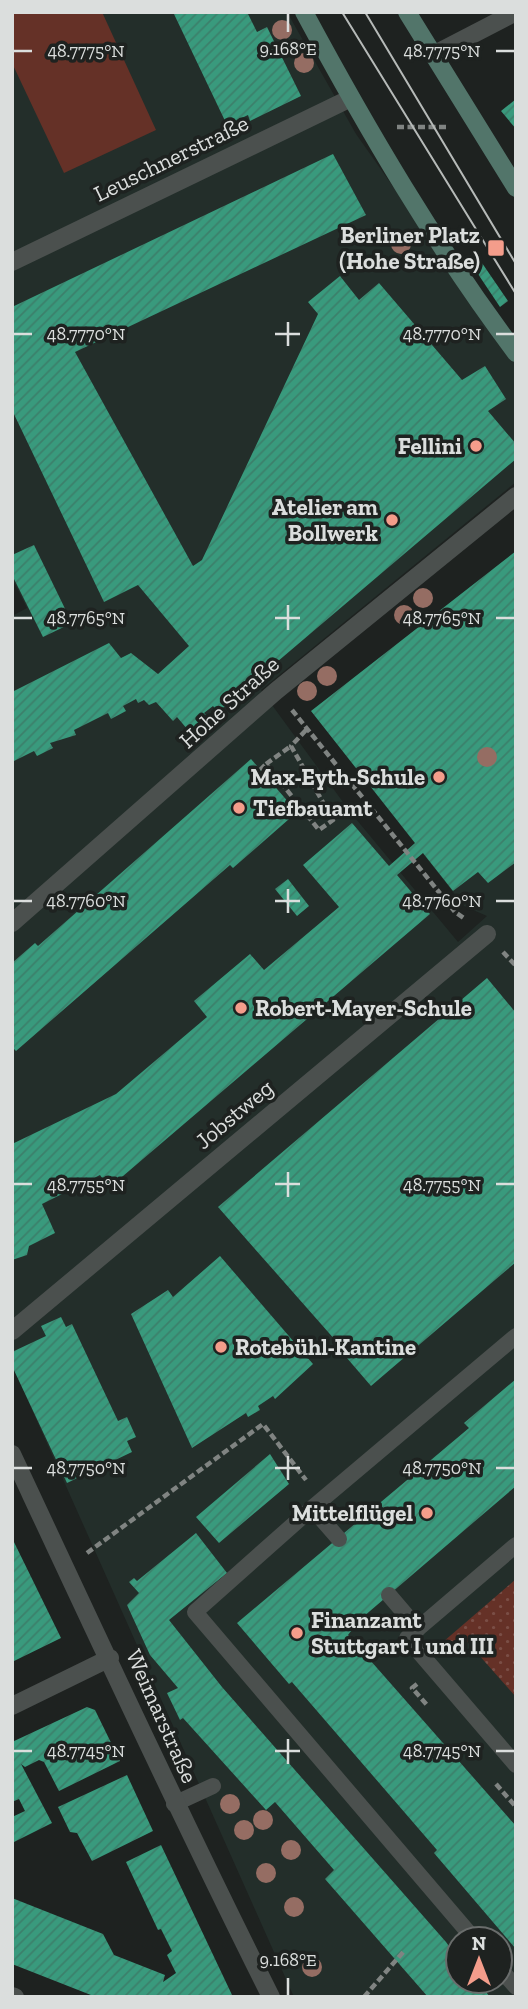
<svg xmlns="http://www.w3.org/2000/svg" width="528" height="2009" viewBox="0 0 528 2009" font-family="'Zilla Slab',serif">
<defs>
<pattern id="grass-dots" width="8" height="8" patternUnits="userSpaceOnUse" patternTransform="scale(1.75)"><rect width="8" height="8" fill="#653127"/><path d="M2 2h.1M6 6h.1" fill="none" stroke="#7a4e46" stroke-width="1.8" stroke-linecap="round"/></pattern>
<pattern id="building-hatch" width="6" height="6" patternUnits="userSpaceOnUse" patternTransform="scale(1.75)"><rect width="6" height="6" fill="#399a7d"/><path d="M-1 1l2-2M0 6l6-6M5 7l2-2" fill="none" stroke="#3c806b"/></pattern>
</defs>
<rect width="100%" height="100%" fill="#1e2220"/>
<path fill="#232e2a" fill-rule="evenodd" d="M12 12H287L356 134 516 361V482L261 690 351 813 458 942 487 916 464 906 311 711 516 551V1997H294L12 1365V616L27 608 12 578ZM458 1939H500V1981H458Z"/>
<path fill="url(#grass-dots)" d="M516 1579V1697L463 1637 441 1654 436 1648Z"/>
<path fill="#653127" d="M12 12H102L156 130 64 173 12 63Z"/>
<path fill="url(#building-hatch)" d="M173 12H247L257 32 267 27 301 96 250 121 248 115 227 125Z
M516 99V129L501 111Z
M333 154 366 215 75 352 193 566 202 560 318 314 308 302 340 276 359 300 379 283 462 380 485 366 506 399 488 411 516 444V459L218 712 213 706 204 713 211 721 193 736 177 717 173 721 156 702 149 705 144 700 138 703 136 699 123 706 126 711 111 719 108 713 74 730 76 735 50 743 53 748 37 756 34 751 12 762V692L109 643 121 658 131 653 158 674 189 646 138 585 104 602 12 410V307Z
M482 263 508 301 500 307 474 268Z
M34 545 72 623 43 637 12 575V555Z
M516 551V862L488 883 478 872 453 891 423 853 397 875 430 914 109 1188 100 1175 42 1204 55 1233 29 1246 27 1255 12 1260V1144L116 1094 207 1017 194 1001 250 954 264 970 339 907 303 865 352 823 389 866 415 843 311 711Z
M251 759 297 812 233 868 230 865 16 1051 12 1047V963L35 943 38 946Z
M288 879 309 906 297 916 275 889Z
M487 978 516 1013V1262L371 1386 334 1343 336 1341 218 1207Z
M220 1256 313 1364 275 1399 273 1396 258 1406 260 1410 248 1417 246 1413 192 1448 131 1314 168 1290 173 1297Z
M61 1317 66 1327 72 1324 118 1421 127 1417 136 1437 127 1441 132 1452 67 1483 12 1366V1352L46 1336 41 1326Z
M516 1379V1486L349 1629 351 1631 348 1635 516 1826V1949L434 1853 437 1850 292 1682 289 1684 237 1623 469 1428 464 1423Z
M270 1454 289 1484 219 1543 196 1517Z
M196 1533 227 1573 169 1620 222 1687 446 1942 458 1959V1981H477L490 1997H428L325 1879 334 1870 275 1802 266 1810 183 1718 180 1720 167 1693 178 1688 150 1655 127 1605 139 1593 129 1582 134 1578 137 1581Z
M12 1538 61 1638 12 1662Z
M87 1707 95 1710 120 1761 59 1791 44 1762 39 1760 25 1767 21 1764 52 1823 12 1843V1817L25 1811 19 1799 12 1802V1742Z
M127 1775 153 1831 92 1861 77 1833 70 1832 58 1807Z
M161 1845 233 1997H96L12 1964V1898L103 1934 114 1955 165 1975 163 1982 176 1973 167 1955 172 1951 161 1929 158 1930 126 1862Z"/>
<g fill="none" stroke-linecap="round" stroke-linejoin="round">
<path stroke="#808482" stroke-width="4.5" stroke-dasharray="7 3.5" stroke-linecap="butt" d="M397 127H448
M292 710 455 912 465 919
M266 764 291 746
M260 770 266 764 319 830 333 820 291 746 307 729
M503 952 516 966
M87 1553 263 1424 306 1480
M417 1684 412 1688 428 1706
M496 1784 516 1807
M364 1997 405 1950"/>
<path stroke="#4b504e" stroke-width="16" d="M312 1508 339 1539
M516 1545 407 1638 516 1765
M389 1595 418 1629
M174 1804 213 1786
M474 1939 195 1612 312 1508 516 1336
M500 1969 516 1987"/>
<path stroke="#4b504e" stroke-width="18" d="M433 55 516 12
M12 262 351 98
M12 923 276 691 516 496
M12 1331 487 934
M12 1454C97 1636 181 1817 271 1997
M12 1706 110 1658
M12 1996 15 1997"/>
<path stroke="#52756a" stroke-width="18" d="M304 12C368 131 435 245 516 353
M407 12 516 188"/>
<path stroke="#b6bab8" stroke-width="2" d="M342 12 516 294
M365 12 516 264"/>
</g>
<g fill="#956d63">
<circle cx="282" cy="30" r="10"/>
<circle cx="304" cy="63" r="10"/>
<circle cx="401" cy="244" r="10"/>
<circle cx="423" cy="598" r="10"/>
<circle cx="404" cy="615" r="10"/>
<circle cx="327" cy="676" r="10"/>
<circle cx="307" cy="691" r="10"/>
<circle cx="487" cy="757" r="10"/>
<circle cx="230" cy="1804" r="10"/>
<circle cx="263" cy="1820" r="10"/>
<circle cx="244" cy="1830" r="10"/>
<circle cx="291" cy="1850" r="10"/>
<circle cx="266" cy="1873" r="10"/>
<circle cx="294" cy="1907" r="10"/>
<circle cx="312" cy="1967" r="10"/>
</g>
<path fill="none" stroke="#dbdedd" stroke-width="2.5" d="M288 14V32M14 51H32M496 51H514M288 322V346M14 334H32M275 334H300M496 334H514M288 605V630M14 618H32M275 618H300M496 618H514M288 889V913M14 901H32M275 901H300M496 901H514M288 1172V1197M14 1184H32M275 1184H300M496 1184H514M288 1456V1480M14 1468H32M275 1468H300M496 1468H514M288 1739V1764M14 1751H32M275 1751H300M496 1751H514M288 1978V1995"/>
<g fill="#f49d8b" stroke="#1e2220" stroke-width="2.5">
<rect x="487" y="239" width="18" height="18" rx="3.5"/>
<circle cx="476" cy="446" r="7"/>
<circle cx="392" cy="520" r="7"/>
<circle cx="439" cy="777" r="7"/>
<circle cx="239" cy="808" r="7"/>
<circle cx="241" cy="1008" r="7"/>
<circle cx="221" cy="1347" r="7"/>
<circle cx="427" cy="1513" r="7"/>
<circle cx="297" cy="1633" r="7"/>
</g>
<g text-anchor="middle" stroke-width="7" stroke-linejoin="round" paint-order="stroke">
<g font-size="23" fill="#dbdedd" stroke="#1e2220">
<text transform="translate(171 158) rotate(-26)" y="8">Leuschnerstraße</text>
<text transform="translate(229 702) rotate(-42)" y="8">Hohe Straße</text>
<text transform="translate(234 1114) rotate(-40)" y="8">Jobstweg</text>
<text transform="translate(162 1716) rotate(66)" y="8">Weimarstraße</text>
</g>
<g font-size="23" font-weight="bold" fill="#dbdedd" stroke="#1e2220" text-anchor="end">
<text x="480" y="243">Berliner Platz<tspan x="480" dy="26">(Hohe Straße)</tspan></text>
<text x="462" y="454">Fellini</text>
<text x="378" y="515">Atelier am<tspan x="378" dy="26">Bollwerk</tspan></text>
<text x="425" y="785">Max-Eyth-Schule</text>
<text x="253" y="816" text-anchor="start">Tiefbauamt</text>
<text x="255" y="1016" text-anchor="start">Robert-Mayer-Schule</text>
<text x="235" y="1355" text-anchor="start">Rotebühl-Kantine</text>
<text x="413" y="1521">Mittelflügel</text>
<text x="311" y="1628" text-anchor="start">Finanzamt<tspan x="311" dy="26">Stuttgart I und III</tspan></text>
</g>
</g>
<g font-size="18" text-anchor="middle" fill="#dbdedd" stroke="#1e2220" stroke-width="7" stroke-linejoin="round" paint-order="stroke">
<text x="288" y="55">9.168°E</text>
<text x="86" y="57">48.7775°N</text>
<text x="442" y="57">48.7775°N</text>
<text x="86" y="340">48.7770°N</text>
<text x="442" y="340">48.7770°N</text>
<text x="86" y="624">48.7765°N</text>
<text x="442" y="624">48.7765°N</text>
<text x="86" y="907">48.7760°N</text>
<text x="442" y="907">48.7760°N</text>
<text x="86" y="1191">48.7755°N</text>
<text x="442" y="1191">48.7755°N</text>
<text x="86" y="1474">48.7750°N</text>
<text x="442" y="1474">48.7750°N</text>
<text x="86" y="1757">48.7745°N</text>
<text x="442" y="1757">48.7745°N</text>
<text x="288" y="1966">9.168°E</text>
</g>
<rect width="528" height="2009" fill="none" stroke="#dbdedd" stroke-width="28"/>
<g transform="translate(479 1960)"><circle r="33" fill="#1e2220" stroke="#6a6d6c" stroke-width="2"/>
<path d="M0-5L12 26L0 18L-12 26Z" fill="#f49d8b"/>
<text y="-10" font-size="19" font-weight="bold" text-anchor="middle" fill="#dbdedd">N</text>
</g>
</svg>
